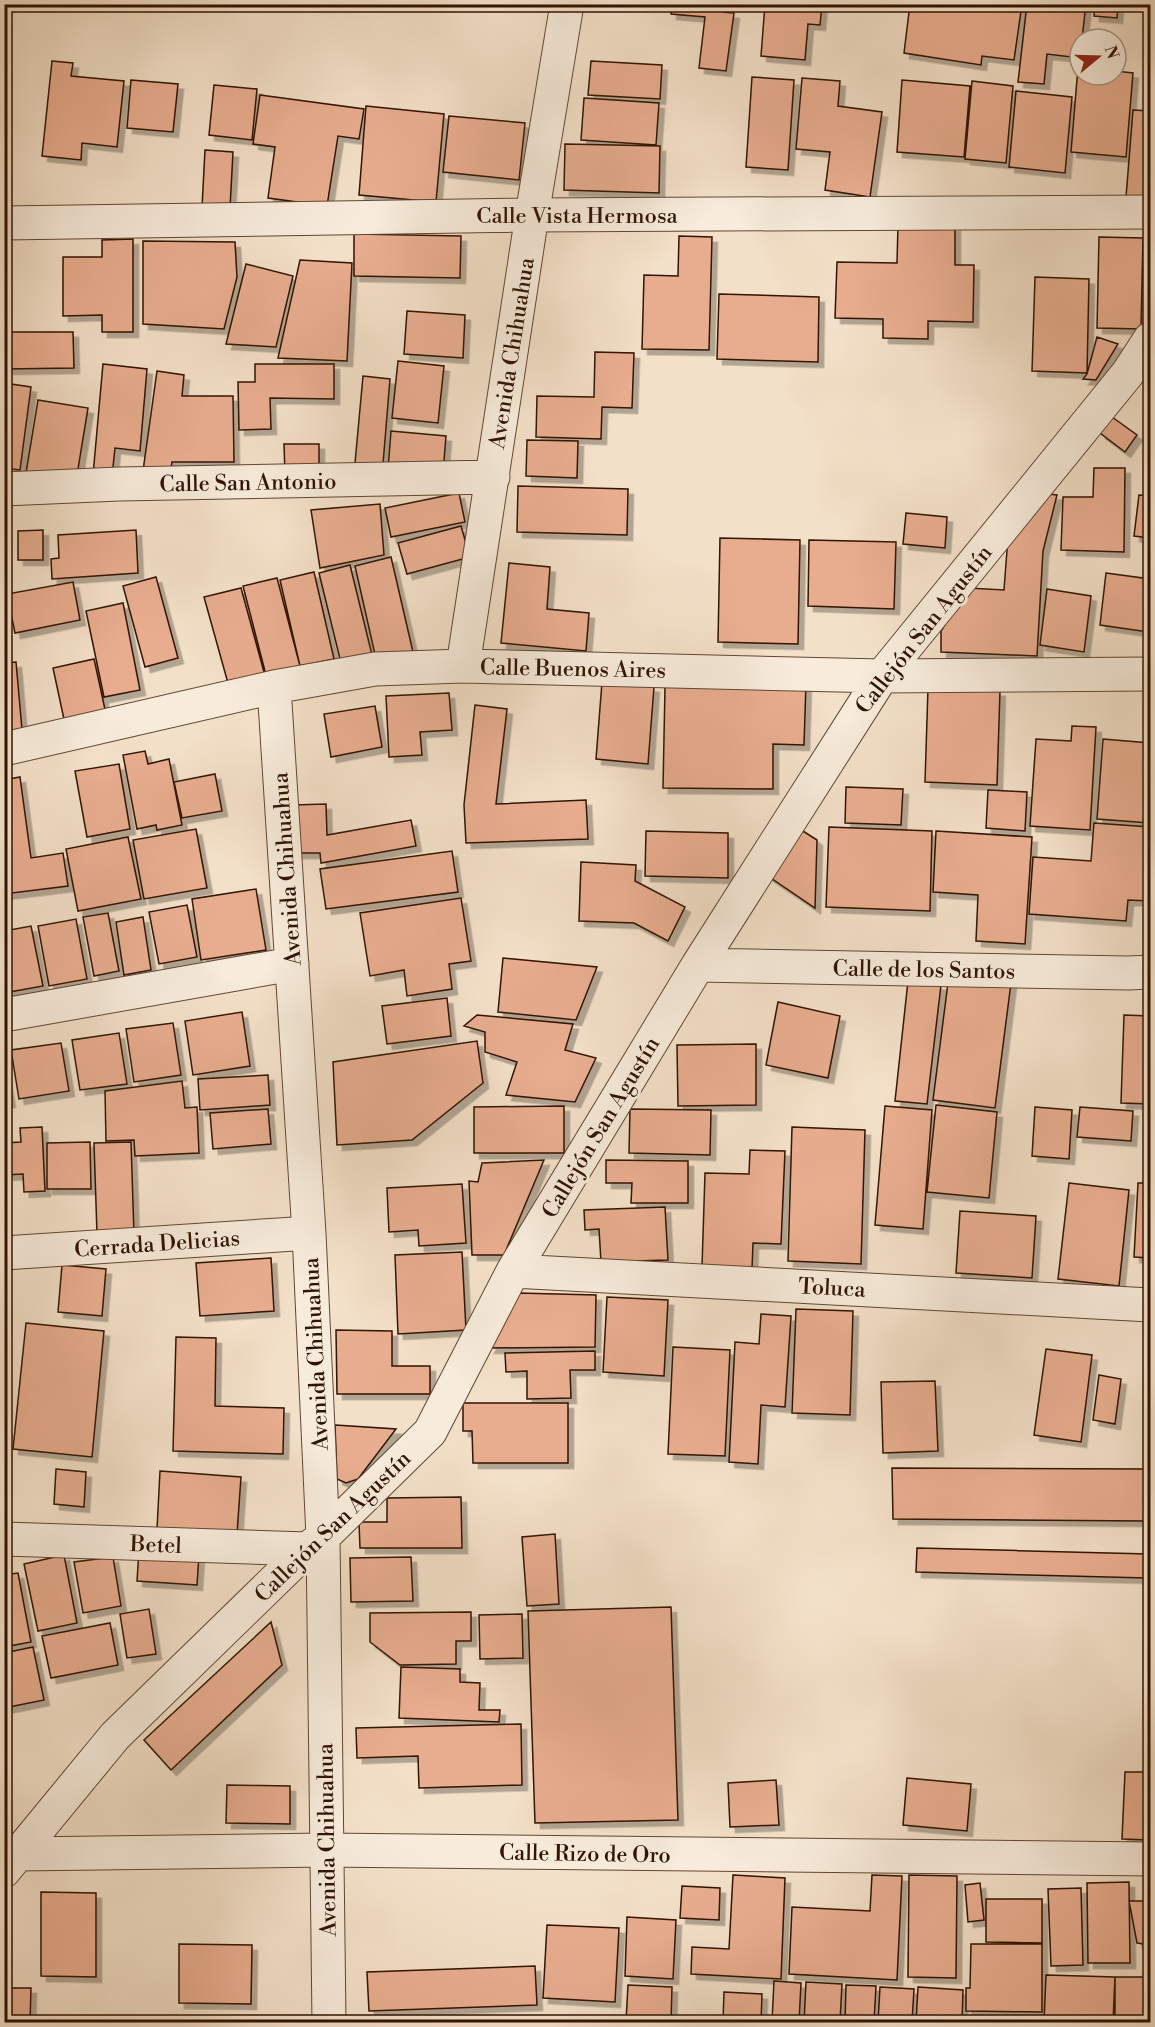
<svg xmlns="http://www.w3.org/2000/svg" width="1155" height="2027" viewBox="0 0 1155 2027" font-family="'Libre Bodoni',serif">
<defs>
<filter id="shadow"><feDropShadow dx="5.5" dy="5.5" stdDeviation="0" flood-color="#0004"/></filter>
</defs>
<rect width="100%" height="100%" fill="#f3e0c8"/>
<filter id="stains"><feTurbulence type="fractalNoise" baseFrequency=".00333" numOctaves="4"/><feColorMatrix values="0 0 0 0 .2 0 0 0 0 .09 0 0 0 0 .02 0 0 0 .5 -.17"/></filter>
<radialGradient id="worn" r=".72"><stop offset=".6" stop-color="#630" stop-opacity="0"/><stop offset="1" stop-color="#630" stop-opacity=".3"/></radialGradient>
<path fill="#e8ad8f" stroke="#301300" stroke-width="1.5" filter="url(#shadow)" d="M672 4H724L723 12 734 13 726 71 699 68 705 17 671 14Z
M765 4H822L820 25 808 24 805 60 761 56Z
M910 4H1022L1014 60 982 56 981 65 904 53Z
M1027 4H1086L1082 39H1080V58L1047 54 1044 84 1018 82Z
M1095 4H1118L1117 18 1094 16Z
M52 61 73 63 71 76 124 81 117 147 82 143 81 160 42 156Z
M591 61 662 65 660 99 588 95Z
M1078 67H1080V75H1116V71L1133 73 1126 157 1071 152Z
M752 77 794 80 788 170 746 167Z
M802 78 840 81 838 106 882 112 870 197 825 190 830 152 796 149Z
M131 80 178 84 173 132 127 128Z
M902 80 970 86 964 157 897 152Z
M972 81 1013 86 1006 163 965 159Z
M214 85 257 89 252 140 209 135Z
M1016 91 1072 97 1065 173 1009 167Z
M260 95 364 109 359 139 338 136 327 206 268 198 275 147 253 144Z
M584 98 659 103 656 145 581 140Z
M366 106 444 114 436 202 359 195Z
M1133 110 1150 111V198L1126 197Z
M449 116 525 123 519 180 443 172Z
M565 144 660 146 659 193 564 190Z
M205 150 233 152 230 208 202 207Z
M898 225 955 226V265H974L973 322 928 321V339L883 338V319L835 318 837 262 897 263Z
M354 234 461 236 460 278 354 276Z
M679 236 712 237 709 350 642 349 644 275 678 276Z
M1099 237 1143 238 1141 329 1097 328Z
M133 239V332H102V315L63 316V257H102V240Z
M143 241 235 242 237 277 224 329 143 324Z
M300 260 352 263 347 361 278 358Z
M246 264 293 276 276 347 226 344Z
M1035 277 1089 279 1087 373 1032 371Z
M719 294 819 297 818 362 717 359Z
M407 311 465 315 463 358 404 354Z
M4 332H73L74 368 4 369Z
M1097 337 1118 344 1096 380 1083 379 1087 374Z
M595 352 634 353 632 408 602 407 601 439 536 437 537 396 594 397Z
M398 361 444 366 438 423 392 418Z
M103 364 147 369 140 451 115 448 112 476 93 475Z
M255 364H334V399L270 398 271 429 239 430 238 382H255Z
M157 371 184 375 182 396H233L234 462H172L169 482 142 478Z
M363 376 390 379 382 476 354 474Z
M4 383 31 387 20 470 4 468Z
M38 400 88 408 76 481 26 473Z
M1112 417 1137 435 1125 452 1100 433Z
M391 431 446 436 443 473 388 469Z
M527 440 578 441 577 478 526 476Z
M284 444H319V474H285Z
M1094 468H1125L1124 552 1061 550 1063 497H1093Z
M518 486 628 489 627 535 517 532Z
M459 493 465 522 391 537 385 508Z
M1048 494 1057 495 1043 551 1037 656 941 652V631L968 588 1004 590 1008 537Z
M1139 495 1150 496V538L1134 536Z
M380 504 384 555 320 568 311 510Z
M906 513 947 517 945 548 903 544Z
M461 526 470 557 407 574 398 543Z
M43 530V560H18V531Z
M136 530 138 573 52 579 51 559 59 558 58 535Z
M720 538 800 540 798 644 718 642Z
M809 540 896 542 894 609 808 606Z
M391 557 413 652 376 659 355 566Z
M509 563 550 567 547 609 589 613 586 651 501 643Z
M350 565 373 659 342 667 319 573Z
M314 572 334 659 300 666 280 580Z
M1106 573 1150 579V614L1148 632 1100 625Z
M156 577 178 658 145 667 123 586Z
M277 578 301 670 267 679 243 586Z
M73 582 80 620 15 633 7 594Z
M241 588 267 683 231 694 204 597Z
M1047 589 1091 596 1084 652 1040 645Z
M123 603 140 690 104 697 86 611Z
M94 659 106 714 65 724 53 668Z
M16 662 23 741 4 743V663Z
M602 682 654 687 648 764 596 759Z
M806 683 804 745 773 744V789L663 788 665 687Z
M928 688 1000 691 997 785 925 782Z
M449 693 452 730 420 732 422 755 389 757 386 696Z
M475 705 507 709 496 804 586 800 588 839 466 843 464 805Z
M375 706 382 747 331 757 324 714Z
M1072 726 1096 727 1090 830 1030 826 1036 739 1071 741Z
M1103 739 1150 743V823L1097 819Z
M145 751 148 764 169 759 182 825 157 830 156 825 137 829 123 755Z
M119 764 130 829 87 837 75 771Z
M215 774 222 811 182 818 174 782Z
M20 777 31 858 63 853 68 886 4 894V780Z
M846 787 903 789 901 825 845 823Z
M988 790 1027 792 1025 831 986 828Z
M326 804 327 835 411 820 416 846 321 863 320 853H294L293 805Z
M1094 823 1150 827V901L1128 900 1126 921 1029 914 1033 857 1091 861Z
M795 826 817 840 815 908 765 874Z
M829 827 932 831 930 911 826 907Z
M196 829 207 888 144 899 133 840Z
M646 831 728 833V878L645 876Z
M936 831 1032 837 1025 944 976 941 978 895 933 892Z
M128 837 141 899 78 911 66 849Z
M452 851 458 892 326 909 320 869Z
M581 862 636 865 635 881 685 907 668 941 634 923 579 921Z
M256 889 266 950 201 960 192 899Z
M461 898 471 961 449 964 452 989 407 996 404 970 370 976 360 913Z
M187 905 197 957 159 964 149 912Z
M108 913 119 971 94 976 83 917Z
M143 917 151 970 124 975 116 922Z
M76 919 87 979 49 986 38 926Z
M31 926 43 986 4 993V931Z
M503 958 597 967 576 1020 498 1012Z
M949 975 1011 983 995 1108 933 1100Z
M908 981 941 985 927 1104 895 1101Z
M447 998 451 1036 387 1044 382 1006Z
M778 1002 840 1016 828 1078 766 1065Z
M242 1012 250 1066 193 1075 185 1021Z
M477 1015 573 1024 565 1050 596 1058 575 1102 506 1095 517 1062 485 1052V1032L464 1026Z
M1124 1015 1150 1016V1104L1121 1103Z
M173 1023 181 1075 134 1082 126 1029Z
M119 1033 127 1084 80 1090 72 1040Z
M477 1041 483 1083 412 1140 337 1145 333 1062Z
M61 1043 69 1091 19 1099 11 1050Z
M756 1044V1105L678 1106 677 1045Z
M4 1068 10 1102 4 1103Z
M268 1075 270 1105 200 1110 198 1079Z
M182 1081 185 1108 197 1107 199 1153 135 1156 134 1140 106 1141 105 1091Z
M936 1105 997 1112 989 1198 927 1192Z
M564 1106V1153H474V1107Z
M885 1106 932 1110 923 1229 875 1225Z
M1035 1107 1072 1110 1069 1159 1032 1156Z
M1080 1107 1133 1111 1131 1141 1077 1137Z
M268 1109 271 1144 213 1149 210 1113Z
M630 1109 711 1110 710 1155 629 1153Z
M1148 1109H1150V1151H1147Z
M42 1127 45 1191 24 1192 23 1174 4 1175V1143L21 1142 20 1128Z
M792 1127 865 1130 861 1264 788 1261Z
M90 1142 91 1189H47V1143Z
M131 1142 134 1234H97L94 1143Z
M750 1150 785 1151 781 1244 753 1243 752 1269 702 1267 705 1173 749 1174Z
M544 1160 504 1255H472L469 1181 478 1182 482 1163Z
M606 1160 688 1161V1203H631L632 1183H606Z
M1069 1183 1129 1190 1119 1286 1058 1279Z
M1138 1183H1150V1258L1134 1257Z
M462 1184 466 1243 419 1246 418 1230 389 1232 387 1188Z
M665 1207 668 1260 601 1262 599 1229 585 1230 584 1210Z
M960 1211 1036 1216 1032 1278 956 1273Z
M462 1252 466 1330 398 1334 395 1255Z
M271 1258 274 1311 200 1316 196 1263Z
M62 1265 106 1269 102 1316 58 1312Z
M517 1293 596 1295 595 1347 489 1348Z
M607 1297 668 1300 664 1376 603 1372Z
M796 1309 853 1311 850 1415 792 1413Z
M761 1314 791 1316 785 1407 761 1405 758 1464 729 1462 735 1342 759 1344Z
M26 1323 104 1331 92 1457 13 1449Z
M336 1330 392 1331V1366H430V1394H337Z
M176 1337 216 1338 215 1406 284 1408 283 1454 173 1451Z
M673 1347 730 1350 725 1456 668 1454Z
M1046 1349 1092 1355 1081 1442 1034 1435Z
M595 1351V1370H570L571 1398 527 1399V1371L506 1372 505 1353Z
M1099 1375 1121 1379 1115 1424 1093 1420Z
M935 1381 938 1451 883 1453 881 1382Z
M463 1403H568V1463H473L472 1431H463Z
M335 1425 396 1429 358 1479 346 1483 337 1479Z
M892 1468 1146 1469V1521L893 1519Z
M56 1469 86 1472 84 1507 54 1504Z
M160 1471 241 1477 237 1534 157 1529Z
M461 1497 462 1548H360L359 1522H387V1498Z
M555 1534 559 1604 527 1606 522 1537Z
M917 1548 1148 1554 1147 1578 916 1572Z
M139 1550 199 1554 197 1585 137 1581Z
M64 1555 77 1623 38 1631 24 1564Z
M113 1557 121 1606 83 1613 74 1562Z
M411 1557 413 1601 351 1602 350 1558Z
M18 1573 31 1642 4 1647V1575Z
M671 1607 678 1820 535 1823 528 1611Z
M149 1609 156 1654 127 1658 120 1614Z
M471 1612V1641H456V1664L400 1665 370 1642V1613Z
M522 1614 523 1658 480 1659 479 1615Z
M271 1622 282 1665 171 1770 144 1740Z
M110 1623 118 1665 51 1678 42 1636Z
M33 1647 44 1700 4 1708V1653Z
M401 1667 460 1669V1682L480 1683 479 1710H500L499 1722 399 1718Z
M521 1724 522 1785 419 1788 418 1756 357 1758 356 1728Z
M1146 1746H1150V1840L1122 1839 1125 1772H1145Z
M907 1778 971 1784 967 1831 903 1825Z
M776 1780 779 1825 730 1827 728 1783Z
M227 1785 290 1786V1824L226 1823Z
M733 1875 785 1878 781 1979 691 1974 692 1947 729 1949Z
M872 1875 902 1876 897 1980 789 1974 792 1907 870 1911Z
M909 1875 957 1876 956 1978 908 1977Z
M1129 1882 1130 1963H1088L1087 1883Z
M980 1883 984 1920 968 1922 965 1885Z
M682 1886 720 1888 719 1920 680 1918Z
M1081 1888 1083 1965 1051 1966 1048 1889Z
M41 1892 96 1893V1977L41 1976Z
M986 1899H1042V1943L986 1942Z
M1129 1901H1150V1945L1137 1943Z
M627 1917 676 1920 673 1979 625 1976Z
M547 1925 619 1928 615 2002 543 1998Z
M179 1944 252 1945 251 2004 179 2003Z
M971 1944H1042V2012L966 2011V1988H970Z
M535 1966 537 2005 369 2011 367 1972Z
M1046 1975 1115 1977 1113 2022H1044Z
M1115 1977H1150V2022H1115Z
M774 1981 801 1983 799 2022H772Z
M806 1982 842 1984 840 2022H804Z
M628 1985 672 1987 671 2022H626Z
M846 1985 876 1986 874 2022H845Z
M880 1987 914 1989 912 2022H878Z
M918 1987 963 1990 962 2022H916Z
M4 1988H31L30 2022H4Z
M724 1992 762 1994 761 2022H723Z
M552 2016H610V2022H552Z
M973 2019 1033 2020V2022H973Z
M546 2020V2022H482Z"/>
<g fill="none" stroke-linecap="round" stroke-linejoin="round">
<g stroke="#614632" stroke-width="35">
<path id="minor" d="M4 223 532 215 1150 212
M4 489 119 484 493 477
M463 666 532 215 567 4
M274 687 309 1233 323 1537 329 2022
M4 749 274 687 375 669 463 666 882 676 1150 674
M698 965 1128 973 1150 972
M4 1015 292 964
M4 1253 309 1233
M513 1271 1150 1305
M4 1539 307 1549
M19 1854 325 1850 1150 1859
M4 1871 115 1736 307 1549 323 1537 430 1432 513 1271 698 965 882 676 1128 373 1150 339"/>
</g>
<use href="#minor" stroke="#f7ebdb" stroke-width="33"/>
</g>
<g text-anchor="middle" stroke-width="6" stroke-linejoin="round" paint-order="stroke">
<g font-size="22" fill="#301300" stroke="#f7ebdb">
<text x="577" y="223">Calle Vista Hermosa</text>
<text transform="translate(511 353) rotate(-81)" y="8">Avenida Chihuahua</text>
<text transform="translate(248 482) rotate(-1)" y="8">Calle San Antonio</text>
<text transform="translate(923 629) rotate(-52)" y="8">Callejón San Agustín</text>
<text transform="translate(573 668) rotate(1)" y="8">Calle Buenos Aires</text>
<text transform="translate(286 869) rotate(-94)" y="8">Avenida Chihuahua</text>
<text transform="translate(924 969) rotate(1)" y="8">Calle de los Santos</text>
<text transform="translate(600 1127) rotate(-59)" y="8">Callejón San Agustín</text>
<text transform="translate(157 1243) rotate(-4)" y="8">Cerrada Delicias</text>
<text transform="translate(832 1287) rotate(3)" y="8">Toluca</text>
<text transform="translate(315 1354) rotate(-93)" y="8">Avenida Chihuahua</text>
<text transform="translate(332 1526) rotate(-44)" y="8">Callejón San Agustín</text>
<text transform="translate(156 1544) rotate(2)" y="8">Betel</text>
<text transform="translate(326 1840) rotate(-91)" y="8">Avenida Chihuahua</text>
<text transform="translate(585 1853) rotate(1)" y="8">Calle Rizo de Oro</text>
</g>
</g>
<rect width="1155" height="2027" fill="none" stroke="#f3e0c8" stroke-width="24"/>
<rect x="6" y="6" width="1143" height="2015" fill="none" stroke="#301300" stroke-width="3"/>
<rect x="12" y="12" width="1131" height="2003" fill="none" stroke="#301300" stroke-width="1.5"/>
<g transform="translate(1098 57) rotate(71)"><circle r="28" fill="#f7ebdb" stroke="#a79583" stroke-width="1.5"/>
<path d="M0-4.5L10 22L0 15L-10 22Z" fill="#8f2418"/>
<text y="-9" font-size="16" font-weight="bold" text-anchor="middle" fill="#301300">N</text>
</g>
<rect width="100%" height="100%" filter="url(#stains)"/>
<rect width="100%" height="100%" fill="url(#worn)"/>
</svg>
